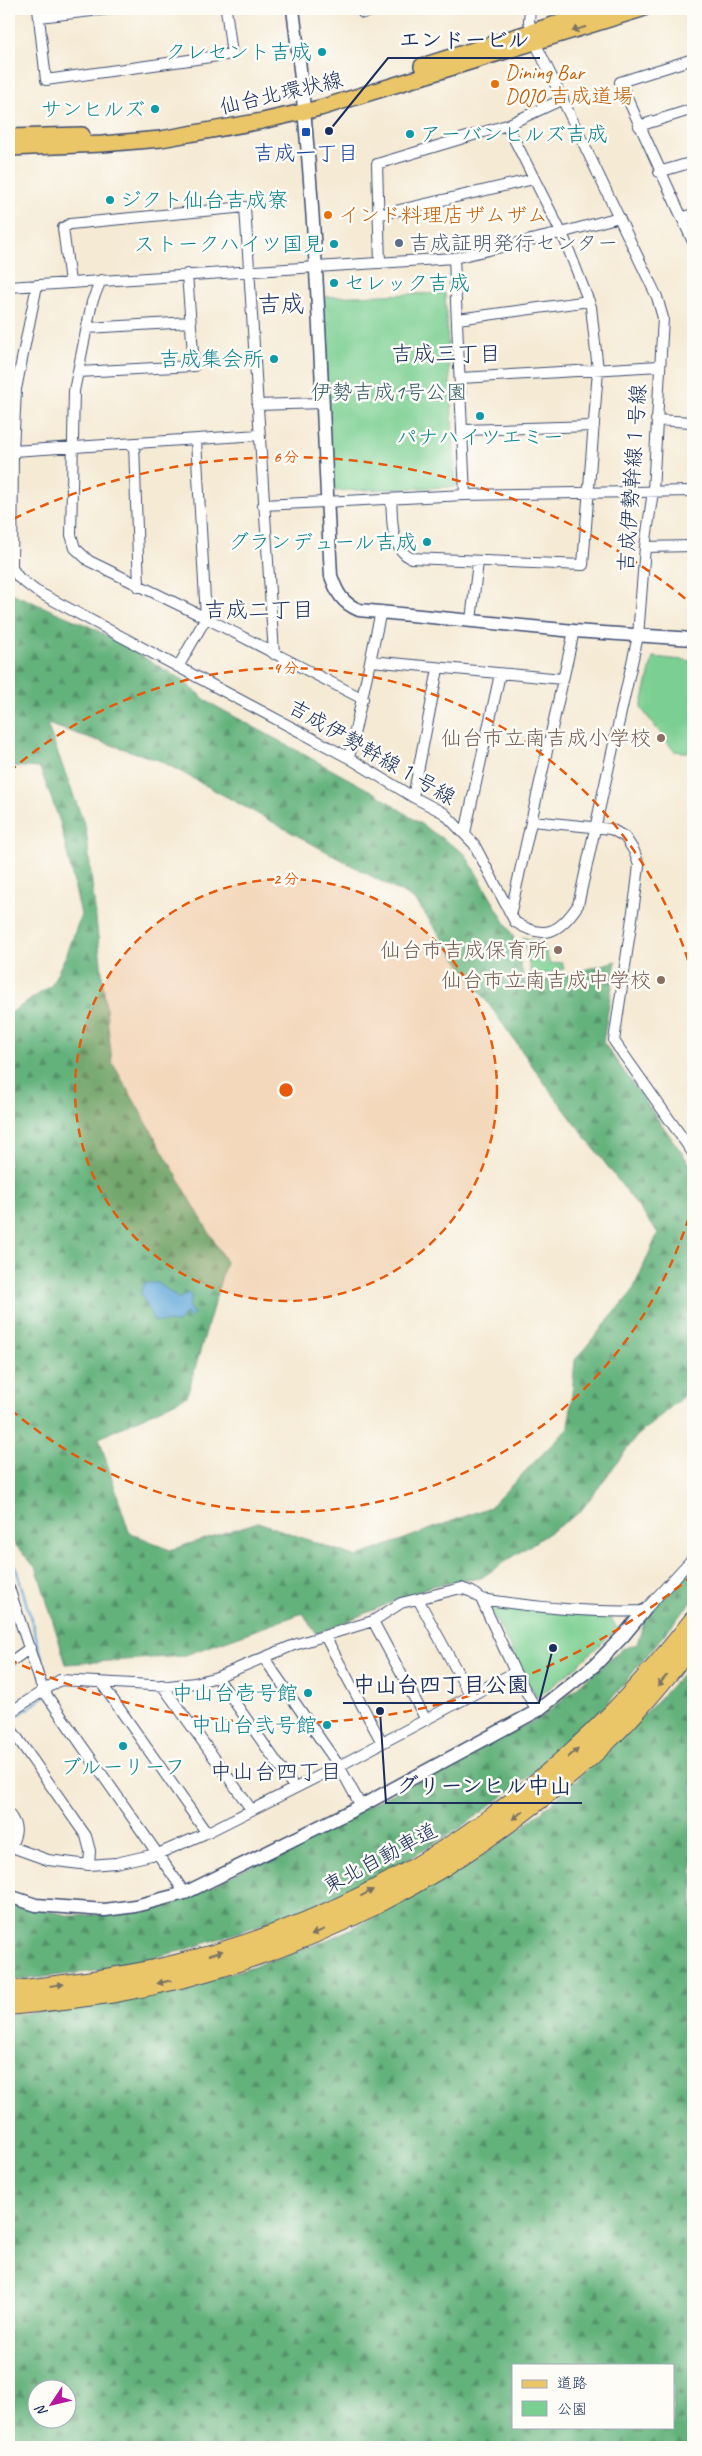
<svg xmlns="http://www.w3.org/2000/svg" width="702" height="2456" viewBox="0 0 702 2456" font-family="Caveat,'Klee One',sans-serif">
<defs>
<pattern id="forest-firs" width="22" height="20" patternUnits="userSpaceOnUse" patternTransform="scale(1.25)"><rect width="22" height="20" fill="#64b27c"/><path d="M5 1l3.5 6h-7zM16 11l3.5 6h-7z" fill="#529169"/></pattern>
</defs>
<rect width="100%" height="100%" fill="#fdfcf7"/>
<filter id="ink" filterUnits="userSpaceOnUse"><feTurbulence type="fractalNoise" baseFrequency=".02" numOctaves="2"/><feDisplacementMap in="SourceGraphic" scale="10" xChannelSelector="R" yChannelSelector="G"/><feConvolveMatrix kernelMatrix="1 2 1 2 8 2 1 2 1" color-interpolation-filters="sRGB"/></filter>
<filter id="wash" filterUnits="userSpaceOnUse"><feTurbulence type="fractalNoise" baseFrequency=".0096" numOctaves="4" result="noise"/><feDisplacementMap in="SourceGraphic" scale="20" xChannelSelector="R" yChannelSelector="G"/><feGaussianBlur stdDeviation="1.12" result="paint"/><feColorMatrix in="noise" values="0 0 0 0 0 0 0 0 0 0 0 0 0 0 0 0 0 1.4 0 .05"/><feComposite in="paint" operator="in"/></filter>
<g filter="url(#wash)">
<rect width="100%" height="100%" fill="#f5ead4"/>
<path fill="#7bcf92" stroke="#4b7f78" d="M445 293 456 487 333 491 322 297Z
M653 657 693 661V753L674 751 641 708Z
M523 937 543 943 550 964 562 962 564 969 532 978Z
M493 1605 611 1618 617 1628 575 1668 537 1698 489 1607Z"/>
<path fill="url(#forest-firs)" stroke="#40706d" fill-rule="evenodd" d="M9 590V592L95 629 181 679 208 702 378 795 465 854 513 936 526 986 616 961 603 1042 689 1163 693 1161V1388L636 1437 580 1512 481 1578 431 1586 316 1634 303 1613 183 1656 66 1664 37 1569 9 1538V1014L51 986 68 951 81 915 60 822 40 768 9 766ZM47 724 161 761 415 900 546 1085 658 1233 632 1292 575 1360 569 1427 490 1507 356 1557 258 1522 170 1550 129 1532 99 1438 187 1396 226 1262 112 1062 86 829Z
M693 1568V1599L609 1702 532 1774 462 1827 406 1861 336 1897 269 1922 185 1950 97 1971 9 1981V1902L71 1916 116 1914 188 1898 543 1716 622 1649 637 1644 648 1610Z
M693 1660V2447H9V2015C114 2004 211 1984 311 1946 349 1932 386 1911 422 1891 454 1873 486 1854 516 1832 549 1807 579 1778 608 1749 638 1720 668 1693 693 1660ZM513 2365H673V2427H513ZM38 2388H68V2418H38Z"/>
<path fill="#64a9da" stroke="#406c9c" d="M146 1283H158L179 1299 188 1293 192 1297 188 1306 194 1314 190 1318 186 1313 178 1323 154 1321 141 1293 143 1286Z"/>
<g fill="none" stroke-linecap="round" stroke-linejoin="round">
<path stroke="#64a9da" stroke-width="2.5" d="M9 1559 15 1566 19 1578 46 1671
M11 1720 44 1697"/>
</g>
</g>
<g filter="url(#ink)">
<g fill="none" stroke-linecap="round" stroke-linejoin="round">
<g stroke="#3c4b70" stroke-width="12">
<path id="minor" d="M38 9 46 80 232 54 226 9
M362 9 363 13 382 9
M39 17 109 9
M693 59 620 82 693 242
M639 126 693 109
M659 172 693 162
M378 215 534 179
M682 218 693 214
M454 258 465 495
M380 263 377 164 507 125 563 99
M101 280 92 302 74 391 71 535 75 548 89 561 206 618 363 699
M70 282 63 228 70 224 245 207 274 654
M37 285 16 389 13 451 12 568 19 578 36 591 349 758 413 797 444 813 474 844 515 922C545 941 560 932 578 905L638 636 645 547 653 491 663 318 657 297 535 42 529 21 530 9
M9 287 454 258 561 233 619 217
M458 319 589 301
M87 328 191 322
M78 372 194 366 187 274
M461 378 659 366
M257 405 321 403
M656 420 693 422
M463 430 594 426
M134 444 139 587
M13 451 259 435
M391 499C393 519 389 548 411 558L583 565 598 370 591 307 564 238 507 125
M263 505 465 495 693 491
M645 547 693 546
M471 620 478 562
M371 661 562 679
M178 667 206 618 196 440
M349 758 381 611
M413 797 438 669
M532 821 611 829 625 837 634 851 639 865 636 891 614 1041 693 1153
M465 833 500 674
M511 911 574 631
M9 1588 43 1690 185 1893
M418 1599 470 1695
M481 1599 515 1672 537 1711
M373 1621 426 1720
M325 1636 382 1743
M264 1658 339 1766 361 1806
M9 1663 30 1648
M217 1677 294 1787
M102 1684 206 1832
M162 1685 251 1809
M9 1713 60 1680 169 1686 195 1683 217 1677 294 1645 373 1621 401 1603 461 1588 472 1592 481 1599C536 1607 588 1613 644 1611L693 1558
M9 1726 86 1836 90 1851 89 1865
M9 1814C20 1829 16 1834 9 1851
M9 1846 48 1860 89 1865 116 1863 160 1853 204 1834 339 1766 515 1672"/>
</g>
<g stroke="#3c4b70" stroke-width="15">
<path id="tertiary" d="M293 9C317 197 321 387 331 576 337 593 342 603 359 610L574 631 693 639
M9 1896 36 1905 105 1910 135 1906 185 1893 361 1806 537 1711 595 1665 624 1635 644 1611"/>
</g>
<g stroke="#3c4b70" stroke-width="18">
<path id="primary" d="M422 66 604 9
M9 137 82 135
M9 148 102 144 161 139 262 121 320 108 642 9"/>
</g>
<g stroke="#3c4b70" stroke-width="20">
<path id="motorway" d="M9 1991C63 1984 119 1978 172 1965 384 1913 560 1792 693 1620
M9 2006C45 2002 81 1999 116 1993 296 1961 463 1874 597 1751 632 1719 664 1681 693 1643"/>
</g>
<use href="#minor" stroke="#fff" stroke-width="10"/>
<use href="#tertiary" stroke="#fff" stroke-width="12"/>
<use href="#primary" stroke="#ebc669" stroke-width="15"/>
<use href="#motorway" stroke="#ebc669" stroke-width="18"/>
</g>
<defs><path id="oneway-solid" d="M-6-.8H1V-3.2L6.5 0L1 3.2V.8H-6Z" transform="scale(1.25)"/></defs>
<g fill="#797363">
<use href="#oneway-solid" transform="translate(579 29) rotate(162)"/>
<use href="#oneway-solid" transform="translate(662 1681) rotate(130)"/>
<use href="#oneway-solid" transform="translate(573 1753) rotate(-42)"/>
<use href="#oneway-solid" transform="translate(518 1815) rotate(142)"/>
<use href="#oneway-solid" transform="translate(367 1893) rotate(-27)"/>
<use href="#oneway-solid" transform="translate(318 1932) rotate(157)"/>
<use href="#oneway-solid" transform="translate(216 1953) rotate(-17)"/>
<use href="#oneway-solid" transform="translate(164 1982) rotate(167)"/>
<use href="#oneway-solid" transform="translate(57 1985) rotate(-7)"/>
</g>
</g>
<circle cx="286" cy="1090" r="211" fill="#e8590c" fill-opacity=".12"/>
<g fill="none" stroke="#e8590c" stroke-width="2.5" stroke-dasharray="9 6">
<circle cx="286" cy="1090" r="211"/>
<path d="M693 1203A422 422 0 0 1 9 1408M9 772A422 422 0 0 1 693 977"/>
<path d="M693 1575A633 633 0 0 1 13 1661M13 519A633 633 0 0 1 693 605"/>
</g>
<g fill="#0f9aa8" stroke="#fdfcf7" stroke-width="2">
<circle cx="322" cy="52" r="5"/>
<circle cx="155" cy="109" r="5"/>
<circle cx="410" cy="134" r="5"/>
<circle cx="110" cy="200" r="5"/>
<circle cx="334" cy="244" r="5"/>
<circle cx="334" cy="283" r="5"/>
<circle cx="274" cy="359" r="5"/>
<circle cx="480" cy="416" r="5"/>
<circle cx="427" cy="542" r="5"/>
<circle cx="308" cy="1693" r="5"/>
<circle cx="327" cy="1725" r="5"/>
<circle cx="123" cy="1746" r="5"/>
</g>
<g fill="#e8710a" stroke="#fdfcf7" stroke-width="2">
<circle cx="495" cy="84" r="5"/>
<circle cx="328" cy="215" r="5"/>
</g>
<rect fill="#1a4fb4" stroke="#fdfcf7" stroke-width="2" x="301" y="127" width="10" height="10" rx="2.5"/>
<circle fill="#5c6f8a" stroke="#fdfcf7" stroke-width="2" cx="399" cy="243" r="5"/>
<g fill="#8d6e63" stroke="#fdfcf7" stroke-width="2">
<circle cx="661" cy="738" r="5"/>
<circle cx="558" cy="950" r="5"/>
<circle cx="661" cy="980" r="5"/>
</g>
<g text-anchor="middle" stroke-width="5" stroke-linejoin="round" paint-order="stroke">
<g font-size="21" fill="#0d838f" stroke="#fdfcf7" text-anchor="end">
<text x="312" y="59">クレセント吉成</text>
<text x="145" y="116">サンヒルズ</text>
<text x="420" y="141" text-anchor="start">アーバンヒルズ吉成</text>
<text x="120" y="207" text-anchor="start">ジクト仙台吉成寮</text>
<text x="324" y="251">ストークハイツ国見</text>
<text x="344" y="290" text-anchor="start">セレック吉成</text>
<text x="264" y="366">吉成集会所</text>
<text x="480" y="444" text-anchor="middle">パナハイツエミー</text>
<text x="417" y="549">グランデュール吉成</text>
<text x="298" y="1700">中山台壱号館</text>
<text x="317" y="1732">中山台弐号館</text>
<text x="123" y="1774" text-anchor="middle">ブルーリーフ</text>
</g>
<g font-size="21" fill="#c56008" stroke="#fdfcf7" text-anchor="start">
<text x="505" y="79">Dining Bar<tspan x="505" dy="24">DOJO 吉成道場</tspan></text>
<text x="338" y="222">インド料理店ザムザム</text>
</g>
<g font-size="21" fill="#1b2f5e" stroke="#fdfcf7">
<text transform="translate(281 93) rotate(-13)" y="7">仙台北環状線</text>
<text transform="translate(632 478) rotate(-86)" y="7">吉成伊勢幹線１号線</text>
<text transform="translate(372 752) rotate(30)" y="7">吉成伊勢幹線１号線</text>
<text transform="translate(380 1858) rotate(-28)" y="7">東北自動車道</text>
</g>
<g font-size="21" fill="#164399" stroke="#fdfcf7">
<text x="306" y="160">吉成一丁目</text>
</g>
<g font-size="21" fill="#4e5e75" stroke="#fdfcf7" text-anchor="start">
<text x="409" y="250">吉成証明発行センター</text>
</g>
<g font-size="21" fill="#385f6e" stroke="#fdfcf7">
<text x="389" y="399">伊勢吉成1号公園</text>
</g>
<g font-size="21" fill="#785e54" stroke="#fdfcf7" text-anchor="end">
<text x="651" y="745">仙台市立南吉成小学校</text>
<text x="548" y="957">仙台市吉成保育所</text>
<text x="651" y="987">仙台市立南吉成中学校</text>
</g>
<g font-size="22" fill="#1b2f5e" stroke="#fdfcf7">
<text x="446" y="361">吉成三丁目</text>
<text x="259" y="617">吉成二丁目</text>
<text x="276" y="1779">中山台四丁目</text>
</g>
<g font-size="24" fill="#1b2f5e" stroke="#fdfcf7">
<text x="281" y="312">吉成</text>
</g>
</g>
<circle cx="286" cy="1090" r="8" fill="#e8590c" stroke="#fdfcf7" stroke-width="2.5"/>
<g font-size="15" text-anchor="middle" font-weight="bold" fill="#e8590c" stroke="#fdfcf7" stroke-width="5" stroke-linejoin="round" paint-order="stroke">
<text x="286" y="462">6 分</text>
<text x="286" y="673">4 分</text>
<text x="286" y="884">2 分</text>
</g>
<path fill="none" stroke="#1b2f5e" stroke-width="2" d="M329 131L388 58H540M553 1648L539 1703H343M380 1711L386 1803H582"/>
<g fill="#1b2f5e" stroke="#fdfcf7" stroke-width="2">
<circle cx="329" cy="131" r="5"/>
<circle cx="553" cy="1648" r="5"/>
<circle cx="380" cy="1711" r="5"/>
</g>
<g font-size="22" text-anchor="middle" font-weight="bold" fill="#1b2f5e" stroke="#fdfcf7" stroke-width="5" stroke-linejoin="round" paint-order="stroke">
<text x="464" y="47">エンドービル</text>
<text x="441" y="1692">中山台四丁目公園</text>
<text x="484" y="1793">グリーンヒル中山</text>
</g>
<rect width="702" height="2456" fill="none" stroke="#fdfcf7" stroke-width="30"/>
<rect x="512" y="2364" width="162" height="65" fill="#fdfcf7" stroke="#a3aaba"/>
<rect x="522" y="2380" width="25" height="8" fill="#ebc669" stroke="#a3aaba"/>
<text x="557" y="2388" font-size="15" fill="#1b2f5e">道路</text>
<rect x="522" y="2401" width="25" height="15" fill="#7bcf92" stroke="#a3aaba"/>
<text x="557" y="2414" font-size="15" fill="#1b2f5e">公園</text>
<g transform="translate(52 2404) rotate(235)"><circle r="24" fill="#fdfcf7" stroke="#a3aaba"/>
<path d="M0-4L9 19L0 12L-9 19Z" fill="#b5179e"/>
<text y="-8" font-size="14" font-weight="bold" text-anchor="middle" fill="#1b2f5e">N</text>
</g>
</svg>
